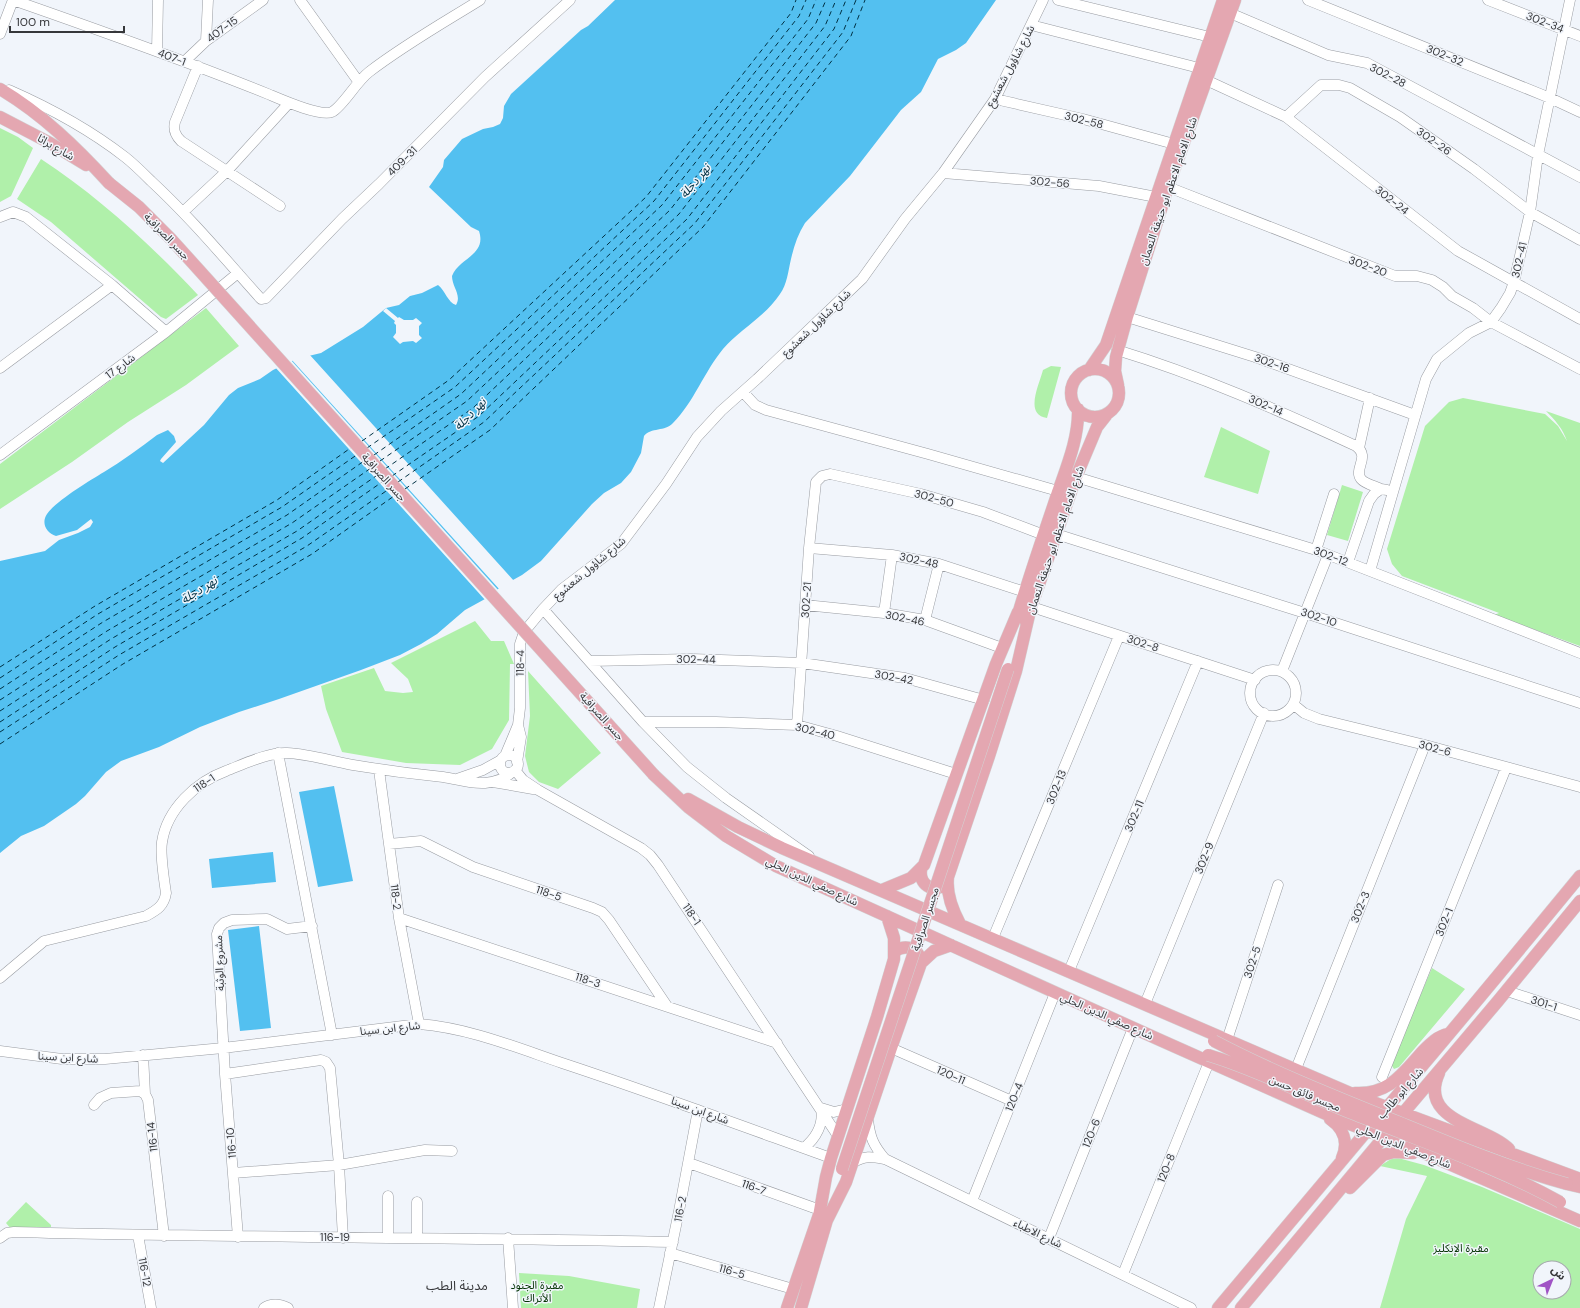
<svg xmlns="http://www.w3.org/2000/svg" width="1580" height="1308" viewBox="0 0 1580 1308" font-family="'DM Sans','Noto Sans Arabic',sans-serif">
<rect width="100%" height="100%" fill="#f1f5fb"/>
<path fill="#b0f0aa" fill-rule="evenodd" d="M0 128 18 137 33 148 11 196 0 202Z
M41 159C99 197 151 245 198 295L166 319 161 317 51 222 17 199Z
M206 308 239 346 186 385 128 422 72 462 0 509V464Z
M1051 366 1061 367 1047 418C1024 415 1039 385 1043 370Z
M1463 398 1545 414 1558 426 1567 441C1563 429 1555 420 1546 411L1580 423V646L1494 615 1499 613 1402 576 1392 564 1387 549 1425 426 1449 402Z
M1221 427 1270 451 1258 494 1204 477Z
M1342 485 1363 492 1348 541 1327 535Z
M475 621 491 641H504L514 664H510L509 720 492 749 460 765 406 763 342 752 326 709 321 686 374 668 385 691 403 693 413 692 408 679 391 663Z
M528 671 601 753 558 789 539 782 529 772 525 756 530 716Z
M1432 968 1465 989 1399 1067 1394 1069 1392 1066V1061Z
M1398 1158 1424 1165 1482 1187 1580 1229V1308H1380L1406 1219 1427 1176 1380 1166 1391 1159ZM1540 1268H1564V1292H1540Z
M26 1202 51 1225V1227L11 1229 6 1223Z
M519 1273 569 1276 640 1289 637 1308H521Z"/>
<path fill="#53c0f0" d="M615 0H996L966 43 956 50 938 59 921 92 901 110 850 176 805 223C798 234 794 246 791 259 788 272 787 284 780 294 765 317 740 329 723 349 704 372 694 402 673 423 665 432 651 427 644 436L641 453 631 472 621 483 604 493 592 504 541 561 522 575 502 586 485 599 465 610 437 634 421 644 400 655 361 670 279 699 239 712 200 727 159 747 121 761 106 772 85 796 76 804 44 826 21 836 0 853V561L45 551 59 540 78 533 90 527 93 522 91 519 77 530 56 536C46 533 41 523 47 514 56 501 89 481 104 472 122 461 140 448 157 435L168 430 174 436 176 442 161 459 160 461 163 463 204 425 229 395 238 388 260 379 273 370 296 359 321 353 363 327 386 308 399 305 410 296 422 293 438 285C445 290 448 303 456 305 462 295 452 287 452 276 459 258 487 255 479 231L471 227 429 187 443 167 444 160 462 139 483 129 493 127 500 124 503 118 504 106 511 94 581 30 588 26Z
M334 786 353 881 318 887 299 792Z
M273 852 276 882 212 888 209 859Z
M259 926 271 1028 240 1031 228 930Z"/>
<path fill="#f1f5fb" d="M386 308 398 318 399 317 404 320H413L416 318 422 323 419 326V335L422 338 416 343 413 341 403 342 400 344 393 337 396 333V325L394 323 395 321 383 311Z
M309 354 412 468 514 581 500 590 291 359Z
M290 359 499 591 486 601 275 367Z"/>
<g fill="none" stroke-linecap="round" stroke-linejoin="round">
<path stroke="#003144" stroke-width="1" stroke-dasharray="5 4" stroke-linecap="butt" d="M362 441 449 380 646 197 791 13 796 0
M367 448 455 387 654 201 799 16 806 0
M374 455 461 394 662 205 808 19 816 0
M380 461 467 401 670 210 816 23 826 0
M385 469 473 408 679 214 825 26 836 0
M392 476 479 416 687 219 834 29 846 0
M398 482 484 422 695 223 843 32 856 0
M405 489 490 430 703 227 851 36 865 0
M0 667 95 606 277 500 352 447
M0 678 98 614 282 507 358 454
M0 689 103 622 287 515 364 461
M0 700 107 631 292 523 371 468
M0 711 111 639 297 531 376 476
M0 722 115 647 302 538 382 482
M0 732 119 655 307 546 389 489
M0 744 123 664 312 554 394 496"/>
<g stroke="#999ca2" stroke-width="11">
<path id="minor" d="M300 0 358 81
M1058 0 1210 37
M1308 0 1550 98 1580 112
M1488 0 1580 36
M1230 13 1328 55 1367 63 1580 177
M1031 25 1199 68
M0 34 13 0C99 30 184 60 268 94 280 99 320 117 332 112 343 106 356 82 369 72 404 45 443 23 480 0
M206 41 208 0
M157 51 158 0
M185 61 206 41 263 0
M198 66 175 122C173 130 175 135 181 141L280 206
M1206 80 1286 117 1458 251 1580 319
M9 90C50 108 89 129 125 157 134 164 143 173 151 181 191 218 225 259 261 299L266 298 342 219 379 184 485 77 570 0
M995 99 1083 119 1174 144
M1286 117 1321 85H1339L1350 88 1400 117 1474 169 1530 212 1580 240
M943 173 1099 186 1156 197
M1168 187 1395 276H1417L1432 280 1443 287 1452 296 1473 308 1491 322 1580 369
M183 212 227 171 289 103
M0 217 13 212 26 217 112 285 166 332
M1127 317 1255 357 1415 415
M1117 350C1199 375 1278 410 1356 446 1371 457 1353 469 1361 479 1365 484 1375 486 1381 489
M0 368 112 285
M743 392 755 405 766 410 928 454 1058 491
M1359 448 1370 398
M0 455 166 332 238 273
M1076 477 1316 550 1580 653
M1056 534 1305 613 1580 703
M809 548 892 555 939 564 1025 592
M1316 550 1334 494
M1348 562 1369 501 1374 494 1381 489 1387 490
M1370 571 1426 379 1437 359 1469 333 1491 322 1501 308 1510 293 1514 282 1530 212 1538 155 1570 0
M805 605 884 613 925 620 1002 648
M1032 607 1255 680
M543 609 643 722 687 767 726 798 809 856
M884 613 892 555
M925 620 939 564
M589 661 692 659 802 663 905 678 984 700
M1250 693a23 23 0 1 1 46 0a23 23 0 1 1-46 0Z
M1282 671 1328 555
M1293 704 1304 713 1319 719 1425 745 1580 787
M643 722H716L797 725 837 736 956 774
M797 725 809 548 816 482 822 476 830 474 921 494 983 512 1044 535
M278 753 332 1035
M500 764a9 9 0 1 1 18 0a9 9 0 1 1-18 0Z
M505 756 518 725 520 708V644L524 632 543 609 562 589 621 544 666 484 697 437 721 411 757 379 862 279 905 219 943 173 995 99 1043 0
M517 762 521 737 518 725
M379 770 399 918 419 1024
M515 770 523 780 538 790 641 848 650 855 658 865 838 1136
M457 779 483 770 501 760
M493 782 533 789
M389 844 421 841 473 867 593 908 602 912 609 920 667 1006
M399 918 777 1043
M993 938 1119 636
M1069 971 1198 661
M0 978 44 941 146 916C157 910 164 906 166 893 164 880 160 854 162 842 167 809 196 782 226 771 244 764 269 752 287 753 309 754 331 761 353 765 383 770 413 774 443 777 457 779 470 784 485 783 494 782 505 779 512 772
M1507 991 1580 1015
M1145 1004 1264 713
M1227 1040 1278 885
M891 1048 1012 1101
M0 1051 62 1059H105L223 1048 419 1024C469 1028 515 1047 562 1063 653 1093 742 1126 831 1158
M143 1055 145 1094
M1296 1069 1425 745
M225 1074 321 1060 326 1062 330 1068 339 1165 343 1238
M1382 1077 1506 768
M94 1105 100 1098 111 1093 140 1091 145 1094 148 1100 164 1236
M821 1108 834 1112 847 1109
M868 1120C870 1137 873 1145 885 1159
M804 1148C816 1138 824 1124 821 1108
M689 1163 820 1210
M853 1163C864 1155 873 1157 885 1159L1191 1308
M233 1173 339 1165 425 1150 452 1151
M972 1201 1055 993
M417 1202V1238
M138 1235 151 1308
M238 1237 225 1074 217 934 219 928 224 923 232 920 267 919 287 929 312 926
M0 1238 7 1233 14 1232C234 1238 453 1237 673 1242
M388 1238V1196
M508 1238 513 1308
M1049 1238 1133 1028
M670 1253 793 1289
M1123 1274 1209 1062
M264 1308C272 1303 280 1304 288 1308
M659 1308 679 1211 698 1110"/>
</g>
<g stroke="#d3d3d4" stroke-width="13">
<path id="major" d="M0 89C42 114 76 147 109 183
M0 117 50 143 86 165
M1071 393a24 24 0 1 1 48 0a24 24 0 1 1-48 0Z
M1089 370 1106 345 1223 0
M1118 385 1115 371 1116 357 1127 317 1168 187 1235 0
M1017 618C1029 576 1044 534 1058 492 1067 466 1079 437 1078 409
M1026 622 1076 477 1097 427 1108 413
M654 775 688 807 726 836 776 866 1160 1040 1344 1122 1410 1147 1580 1221
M688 799 738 827 782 848 1357 1096 1580 1179
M921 870C919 884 932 893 944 885
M882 890 911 878 924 865 996 664 1018 612
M960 924C952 909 946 893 948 877L989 756 1016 671 1029 615
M894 952C904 944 916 947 920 958
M1439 1073C1417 1121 1486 1126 1509 1149
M1355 1093C1389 1095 1403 1073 1423 1051 1431 1043 1438 1036 1448 1034
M1383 1112C1450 1034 1515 955 1580 876
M1399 1118 1498 1001 1580 901
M1330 1119C1343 1128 1349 1142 1342 1158
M1567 1184 1580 1187
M1350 1188 1383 1155 1394 1152 1413 1153
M819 1216 826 1177 831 1158 877 1017 894 959V938L887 916
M827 1220 846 1182 891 1048 921 963 934 951 951 945
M787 1308 821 1209
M801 1308 829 1213
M1218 1308 1371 1126
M1241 1308 1388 1132"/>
</g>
<use href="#minor" stroke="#fff" stroke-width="10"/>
<use href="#major" stroke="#e4a7b1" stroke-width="12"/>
<g stroke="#d3d3d4" stroke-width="13" stroke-linecap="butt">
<path id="major-bridge" d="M109 183 139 207 171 239 654 775
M1214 1041C1273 1072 1336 1097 1398 1122 1454 1145 1509 1168 1567 1184
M1208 1055C1258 1070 1305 1095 1354 1114 1423 1142 1495 1166 1560 1202
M842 1169 1008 669"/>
</g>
<use href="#major-bridge" stroke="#e4a7b1" stroke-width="12"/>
</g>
<g text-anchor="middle" stroke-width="3" stroke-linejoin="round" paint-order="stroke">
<g font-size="11" fill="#36373a" stroke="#f1f5fb">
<text transform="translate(1545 22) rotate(21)" y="4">302-34</text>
<text transform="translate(222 29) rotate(-36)" y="4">407-15</text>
<text transform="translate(1445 55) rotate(22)" y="4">302-32</text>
<text transform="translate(172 57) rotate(21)" y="4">407-1</text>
<text transform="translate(1010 66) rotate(-62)" y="4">شارع شاؤول شعشوع</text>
<text transform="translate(1388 75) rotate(27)" y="4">302-28</text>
<text transform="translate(1084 120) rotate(14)" y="4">302-58</text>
<text transform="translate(1434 141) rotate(35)" y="4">302-26</text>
<text transform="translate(56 147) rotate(30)" y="4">شارع براثا</text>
<text transform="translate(402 161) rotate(-45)" y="4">409-31</text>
<text transform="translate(1050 182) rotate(5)" y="4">302-56</text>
<text transform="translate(1168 191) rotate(-71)" y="4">شارع الامام الاعظم ابو حنيفة النعمان</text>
<text transform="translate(1392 200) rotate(38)" y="4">302-24</text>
<text transform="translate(167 236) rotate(46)" y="4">جسر الصرافية</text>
<text transform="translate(1519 260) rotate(-77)" y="4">302-41</text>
<text transform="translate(1368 266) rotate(20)" y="4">302-20</text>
<text transform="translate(816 323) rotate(-44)" y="4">شارع شاؤول شعشوع</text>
<text transform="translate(1272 363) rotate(19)" y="4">302-16</text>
<text transform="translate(120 366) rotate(-37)" y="4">شارع 17</text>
<text transform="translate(1266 405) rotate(23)" y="4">302-14</text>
<text transform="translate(384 477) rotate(48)" y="4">جسر الصرافية</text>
<text transform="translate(934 498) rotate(15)" y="4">302-50</text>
<text transform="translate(1055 540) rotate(-71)" y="4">شارع الامام الاعظم ابو حنيفة النعمان</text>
<text transform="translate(1331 556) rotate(20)" y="4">302-12</text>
<text transform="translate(919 560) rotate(12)" y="4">302-48</text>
<text transform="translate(589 568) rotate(-40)" y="4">شارع شاؤول شعشوع</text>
<text transform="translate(806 600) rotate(-86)" y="4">302-21</text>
<text transform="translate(1319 617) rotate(18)" y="4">302-10</text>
<text transform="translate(905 618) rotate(11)" y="4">302-46</text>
<text transform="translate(1143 643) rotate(18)" y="4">302-8</text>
<text transform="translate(696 659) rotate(1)" y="4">302-44</text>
<text transform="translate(520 663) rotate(-89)" y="4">118-4</text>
<text transform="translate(894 677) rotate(10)" y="4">302-42</text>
<text transform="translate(602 716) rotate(48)" y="4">جسر الصرافية</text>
<text transform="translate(815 731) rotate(13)" y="4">302-40</text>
<text transform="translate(1435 748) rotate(15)" y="4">302-6</text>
<text transform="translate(204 783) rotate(-34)" y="4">118-1</text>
<text transform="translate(1056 787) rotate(-68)" y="4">302-13</text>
<text transform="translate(1134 816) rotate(-67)" y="4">302-11</text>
<text transform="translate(1204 858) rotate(-68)" y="4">302-9</text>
<text transform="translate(812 881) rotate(25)" y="4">شارع صفي الدين الحلي</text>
<text transform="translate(549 893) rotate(19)" y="4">118-5</text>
<text transform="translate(396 897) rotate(83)" y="4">118-2</text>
<text transform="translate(1360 907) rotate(-68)" y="4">302-3</text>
<text transform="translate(692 914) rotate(56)" y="4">118-1</text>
<text transform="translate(925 919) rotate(-72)" y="4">مجسر الصرافية</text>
<text transform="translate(1444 922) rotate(-68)" y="4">302-1</text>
<text transform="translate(1252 962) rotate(-72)" y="4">302-5</text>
<text transform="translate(219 963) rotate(-92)" y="4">مشروع الوثبة</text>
<text transform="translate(588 980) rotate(18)" y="4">118-3</text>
<text transform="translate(1544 1003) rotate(18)" y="4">301-1</text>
<text transform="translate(1107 1016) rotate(24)" y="4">شارع صفي الدين الحلي</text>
<text transform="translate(390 1028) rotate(-6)" y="4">شارع ابن سينا</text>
<text transform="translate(68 1057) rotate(3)" y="4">شارع ابن سينا</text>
<text transform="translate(951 1075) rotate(24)" y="4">120-11</text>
<text transform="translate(1305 1093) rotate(23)" y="4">مجسر فائق حسن</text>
<text transform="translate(1400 1093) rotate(-49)" y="4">شارع ابو طالب</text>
<text transform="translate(1014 1097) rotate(-68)" y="4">120-4</text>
<text transform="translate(700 1110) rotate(20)" y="4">شارع ابن سينا</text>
<text transform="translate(1091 1133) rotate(-68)" y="4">120-6</text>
<text transform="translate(152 1137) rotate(-97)" y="4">116-14</text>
<text transform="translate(231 1143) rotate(-95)" y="4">116-10</text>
<text transform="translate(1404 1146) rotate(22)" y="4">شارع صفي الدين الحلي</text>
<text transform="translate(1166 1168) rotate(-68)" y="4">120-8</text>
<text transform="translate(754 1187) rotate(20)" y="4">116-7</text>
<text transform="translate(680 1209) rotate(-79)" y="4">116-2</text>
<text transform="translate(1038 1233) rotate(26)" y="4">شارع الاطباء</text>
<text x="335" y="1241">116-19</text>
<text transform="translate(732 1271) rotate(16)" y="4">116-5</text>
<text transform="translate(145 1272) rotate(80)" y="4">116-12</text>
</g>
<g font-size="11" fill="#043303" stroke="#f1f5fb">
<text x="1461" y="1252">مقبرة الإنكليز</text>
<text x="537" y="1289">مقبرة الجنود<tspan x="537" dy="13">الأتراك</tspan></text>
</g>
<g font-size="12" font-style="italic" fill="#003144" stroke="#f1f5fb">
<text transform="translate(695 181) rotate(-50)" y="4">نهر دجلة</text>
<text transform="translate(470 414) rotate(-45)" y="4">نهر دجلة</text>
<text transform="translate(199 590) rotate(-32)" y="4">نهر دجلة</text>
</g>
<g font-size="13" fill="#36373a" stroke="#f1f5fb">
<text x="457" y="1290">مدينة الطب</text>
</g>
</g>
<g transform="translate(1552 1280) rotate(43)"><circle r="19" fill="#f1f5fb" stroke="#a6a9ae"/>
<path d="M0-3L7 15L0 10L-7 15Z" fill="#a053c5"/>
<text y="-6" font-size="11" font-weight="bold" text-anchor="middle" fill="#36373a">ش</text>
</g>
<path d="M10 26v6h114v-6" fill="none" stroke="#36373a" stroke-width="2"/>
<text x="16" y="26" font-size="12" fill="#36373a" stroke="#f1f5fb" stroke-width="3" paint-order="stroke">100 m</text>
</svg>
